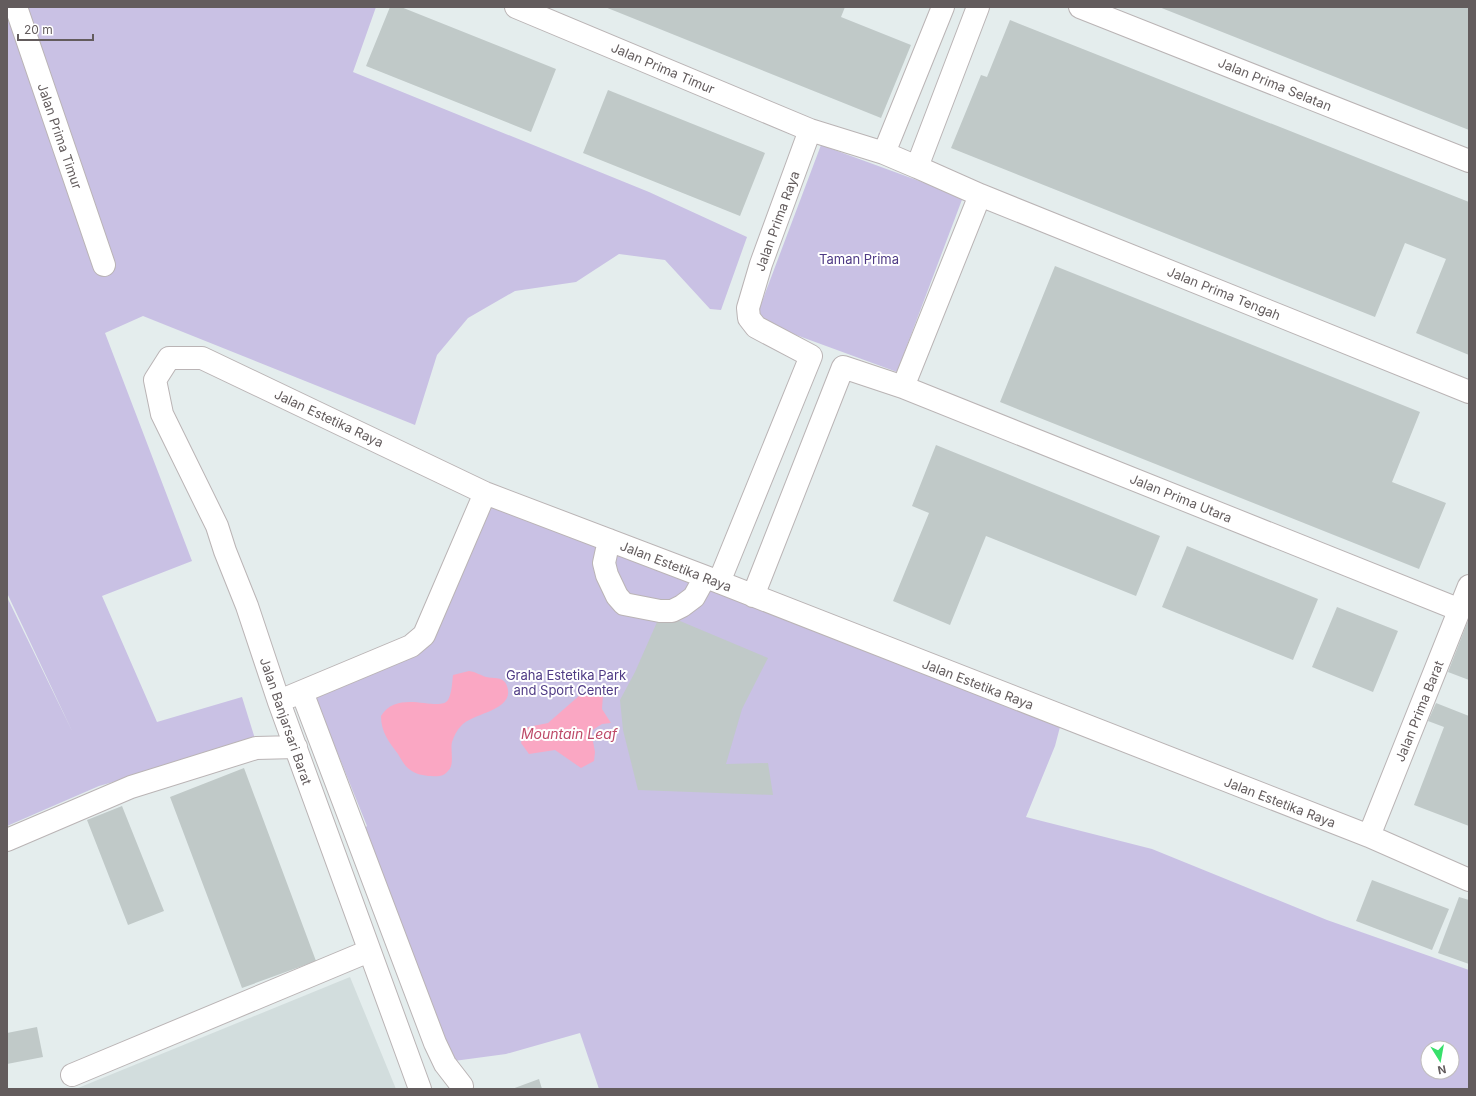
<svg xmlns="http://www.w3.org/2000/svg" width="1476" height="1096" viewBox="0 0 1476 1096" font-family="Inter,sans-serif">
<rect width="100%" height="100%" fill="#e4eded"/>
<path fill="#d2dddd" d="M350 977 396 1089H78V1088Z"/>
<path fill="#c9c1e4" fill-rule="evenodd" d="M7 7H376L353 72 649 192 747 237 721 310 710 309 665 260 619 254 576 282 515 291 468 318 437 355 415 425 143 316 105 333 192 561 102 596 157 722 242 697 256 742 99 786 7 826V597L73 733 7 593Z
M821 145 963 197 897 372 755 320Z
M491 505 562 531 1060 727 1055 746 1026 817 1152 849 1327 920 1469 970V1089H599L580 1033 506 1054 439 1063 351 840 367 826 314 695 430 645ZM1428 1048H1452V1072H1428Z"/>
<path fill="#faa7c3" d="M469 671C476 672 480 675 486 677 494 679 504 676 507 686 516 711 471 713 461 726 457 730 454 736 452 742 450 750 455 765 448 771 444 776 438 777 431 776 424 776 415 774 409 769 404 765 401 759 398 754 389 742 381 732 381 716 398 688 439 713 448 700 452 693 452 683 453 675Z
M600 687 603 695 602 709 611 723 602 724 591 731 595 752 594 761 581 768 555 750 529 754 521 743 524 732 528 727 548 723 588 688Z"/>
<path fill="#c0c9c8" d="M390 7H401L556 69 531 132 366 66Z
M605 7H845L841 17 911 45 881 118Z
M1159 7H1469V130L1348 82Z
M1010 20 1469 202V355L1416 333 1446 259 1405 243 1375 317 951 148 981 75 987 77Z
M608 90 765 153 740 216 583 153Z
M1055 266 1420 412 1392 482 1446 503 1419 569 1000 402Z
M936 445 1160 536 1136 596 986 536 950 625 893 601 929 513 912 506Z
M1187 546 1318 599 1293 660 1162 607Z
M1337 607 1398 631 1373 692 1312 667Z
M661 613 768 658 742 709 726 764 768 763 773 795 638 790 623 730 620 700 635 672Z
M1469 618V680L1448 672Z
M1436 703 1469 716V826L1414 805 1444 727 1428 721Z
M244 768 316 961 242 988 170 797Z
M122 806 164 911 128 925 87 820Z
M1372 880 1449 909 1432 950 1356 921Z
M1459 897 1469 900V964L1438 953Z
M37 1027 43 1057 7 1064V1033Z
M539 1079 542 1089H512Z"/>
<g fill="none" stroke-linecap="round" stroke-linejoin="round">
<g stroke="#bab4b5" stroke-width="24">
<path id="minor" d="M16 7 104 265
M516 7 810 130
M1080 7 1469 161
M884 153 917 167
M980 195 1469 392
M903 387 1460 610
M609 540 604 563 607 575 617 596 624 604 660 611H672L682 606 694 597 705 577
M719 582 811 356 756 327 749 318 748 308 761 264 810 130 884 153 943 7
M753 596 843 367 903 387 980 195 917 167 978 7
M302 692 435 1043 445 1064 462 1086
M289 697 411 646 424 635 485 493
M1369 836 1469 586
M7 840 131 787 256 748 296 747
M72 1075 369 951
M420 1089 279 702 247 606 225 551 217 526 162 414 155 380 169 358H202L485 493 719 582 1369 836 1469 880"/>
</g>
<use href="#minor" stroke="#fff" stroke-width="22"/>
</g>
<g text-anchor="middle" stroke-width="4" stroke-linejoin="round" paint-order="stroke">
<g font-size="13" fill="#635c5d" stroke="#fff">
<text transform="translate(663 68) rotate(23)" y="5">Jalan Prima Timur</text>
<text transform="translate(1275 84) rotate(22)" y="5">Jalan Prima Selatan</text>
<text transform="translate(60 136) rotate(71)" y="5">Jalan Prima Timur</text>
<text transform="translate(777 221) rotate(-70)" y="5">Jalan Prima Raya</text>
<text transform="translate(1224 293) rotate(22)" y="5">Jalan Prima Tengah</text>
<text transform="translate(329 418) rotate(25)" y="5">Jalan Estetika Raya</text>
<text transform="translate(1181 498) rotate(22)" y="5">Jalan Prima Utara</text>
<text transform="translate(676 566) rotate(21)" y="5">Jalan Estetika Raya</text>
<text transform="translate(978 684) rotate(21)" y="5">Jalan Estetika Raya</text>
<text transform="translate(1419 711) rotate(-68)" y="5">Jalan Prima Barat</text>
<text transform="translate(286 721) rotate(71)" y="5">Jalan Banjarsari Barat</text>
<text transform="translate(1280 802) rotate(21)" y="5">Jalan Estetika Raya</text>
</g>
<g font-size="13" fill="#4e3a84" stroke="#fff">
<text x="859" y="264">Taman Prima</text>
<text x="566" y="680">Graha Estetika Park<tspan x="566" dy="15">and Sport Center</tspan></text>
</g>
<g font-size="14" font-style="italic" fill="#bd4a68" stroke="#fff">
<text x="569" y="739">Mountain Leaf</text>
</g>
</g>
<rect width="1476" height="1096" fill="none" stroke="#635c5d" stroke-width="16"/>
<g transform="translate(1440 1060) rotate(169)"><circle r="19" fill="#ffffff" stroke="#c1bebe"/>
<path d="M0-3L7 15L0 10L-7 15Z" fill="#37e06b"/>
<text y="-6" font-size="11" font-weight="bold" text-anchor="middle" fill="#635c5d">N</text>
</g>
<path d="M18 34v6h75v-6" fill="none" stroke="#635c5d" stroke-width="2"/>
<text x="24" y="34" font-size="12" fill="#635c5d" stroke="#ffffff" stroke-width="3" paint-order="stroke">20 m</text>
</svg>
